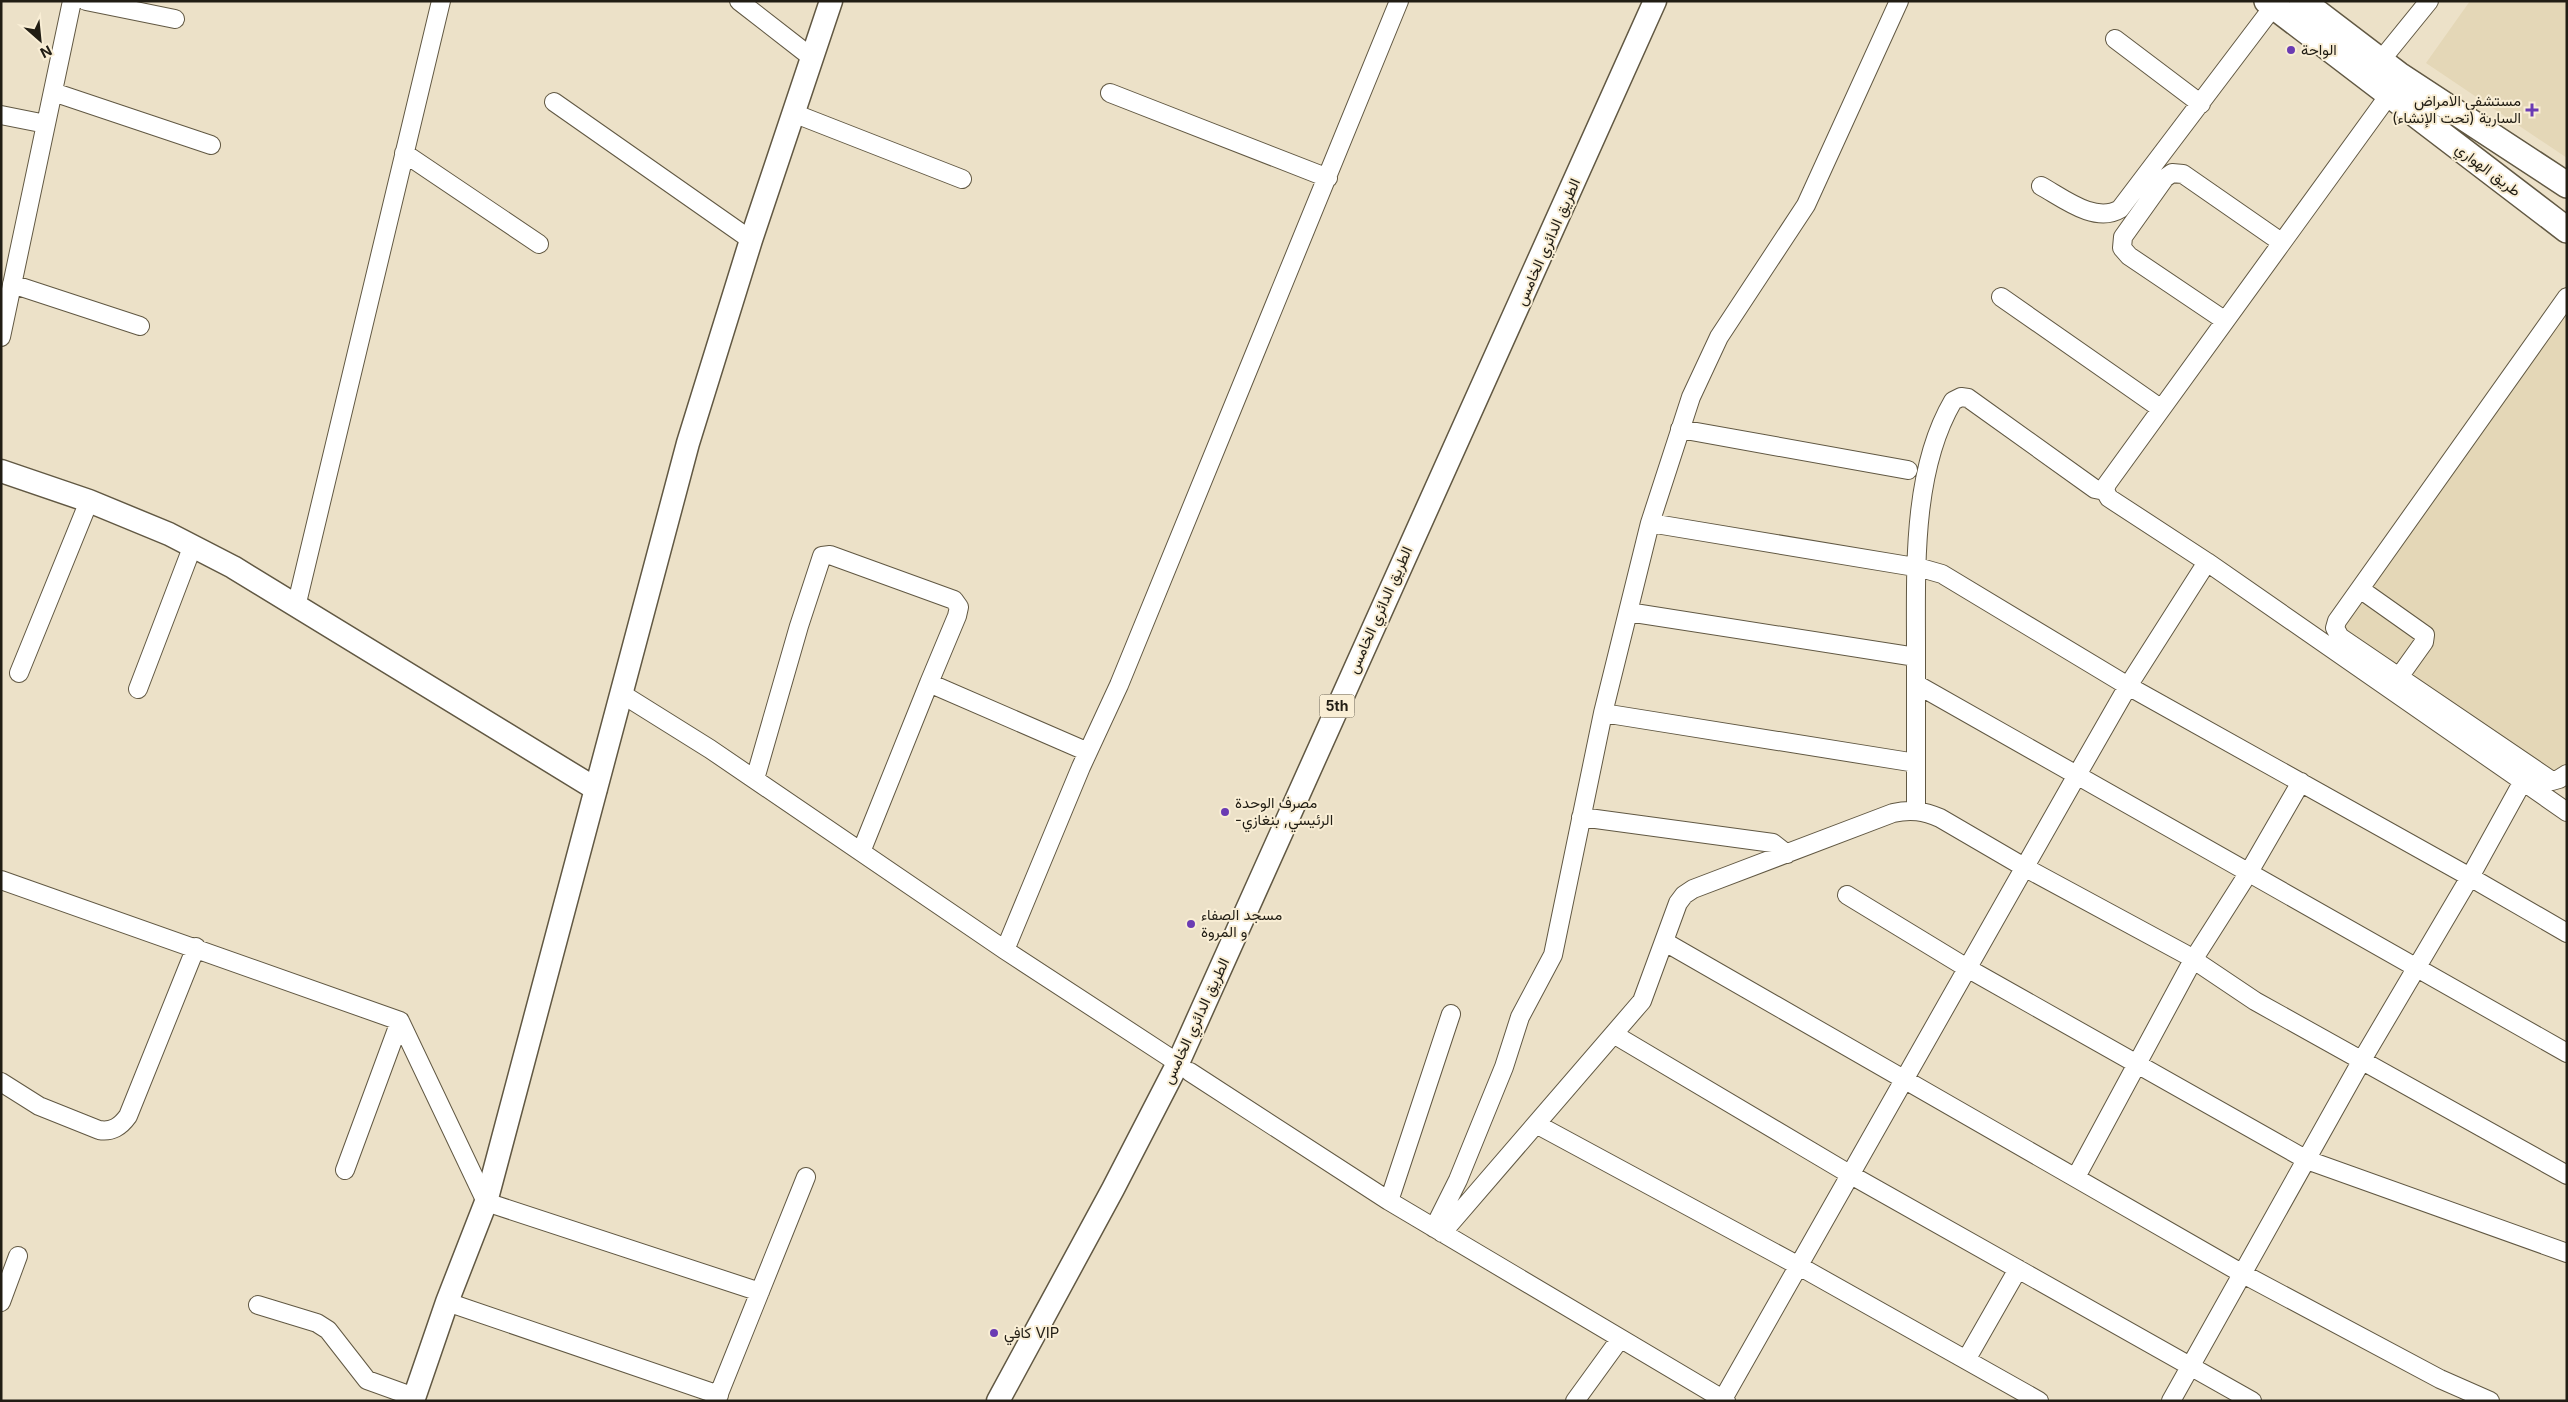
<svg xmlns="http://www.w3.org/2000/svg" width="2568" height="1402" viewBox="0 0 2568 1402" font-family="Inter,Vazirmatn,sans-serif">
<rect width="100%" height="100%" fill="#ece1c8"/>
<path fill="#e4d7b7" d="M2470 1H2567V158L2426 63Z
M2567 313V791L2342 627Z"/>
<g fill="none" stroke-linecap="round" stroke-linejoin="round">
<g stroke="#615843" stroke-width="20">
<path id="minor" d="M86 1 175 19
M739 1 811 57
M2115 39 2201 104
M2373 70 2429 1
M53 92 211 145
M1110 93 1328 178
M2389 95 2107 484 2105 491 2109 498 2207 562 2567 812
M554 102 751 240
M793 113 962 179
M1 115 46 124
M404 153 539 244
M2041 186C2063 198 2095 224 2120 209L2273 7
M12 284 140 326
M2001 297 2160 408
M2567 297 2337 621 2335 628 2340 637 2552 781 2559 779 2567 774
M2224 320 2129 256 2122 248 2123 237 2165 178 2172 173 2183 174 2281 242
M1 337 72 1
M1680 429 1908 470
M1650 523 1921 568 1942 574 2128 686 2470 877 2523 781
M2360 589 2425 635 2424 642 2399 677
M296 607 441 1
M1628 612 1916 657
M19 673 89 501
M1916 684 2567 1053
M138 689 193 545
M622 694 710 749 1005 950 1178 1063
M1603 713 1916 763
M755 779 799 626 822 556 830 555 954 600 959 607 957 616 929 683
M1916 811C1916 756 1916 701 1916 647 1916 568 1912 471 1953 401L1961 397 1968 398 2095 489 2105 491
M1581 817 1773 843 1787 854
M861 852 929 683 1088 752
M1 880 400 1021 486 1202 760 1292
M1847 895 1967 968 2307 1160 2567 1253
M1665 942 2243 1274 2440 1379 2490 1401
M1005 950 1081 767 1119 685 1399 1
M1615 1035 1851 1175 2252 1401
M1190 1072 1389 1201 1726 1401
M1 1082 39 1106 99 1130C112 1132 120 1127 128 1116L196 947
M1536 1124 1799 1266 2039 1401
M345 1170 400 1021
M2076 1177 2193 960 2249 872 2301 782
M1389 1201 1451 1014
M1434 1228 1458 1180 1504 1067 1520 1017 1553 955 1603 713 1650 523 1691 397 1719 337 1806 205 1899 1
M1442 1233 1642 1001 1678 903 1684 895 1693 889 1893 813C1911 809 1924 811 1940 818L2024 867 2185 954 2255 1001 2567 1175
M1 1302 18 1256
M447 1302 719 1395
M258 1305 317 1323 328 1330 367 1380 414 1397
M1966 1360 2018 1269
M1723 1399 2077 775 2128 686 2207 562
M716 1401 806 1177
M1575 1401 1620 1339
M2171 1401 2362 1060 2470 877 2567 933"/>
</g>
<g stroke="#615843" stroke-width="25">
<path id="major" d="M1 471 89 501 169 534 233 567 596 789
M413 1401 447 1302 486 1202 688 443 751 240 831 1
M998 1401 1113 1189 1178 1063 1655 1"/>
</g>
<g stroke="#615843" stroke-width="28">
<path id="highway" d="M2267 1 2567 230
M2302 1 2399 75 2567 185"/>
</g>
<use href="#minor" stroke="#fff" stroke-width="18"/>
<use href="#major" stroke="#fff" stroke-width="22"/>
<use href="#highway" stroke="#fff" stroke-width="25"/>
</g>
<g fill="#6a3bb3" stroke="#f9eed5" stroke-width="2">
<circle cx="2291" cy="50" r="5"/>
<path d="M2529.5 102.5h5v5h5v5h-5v5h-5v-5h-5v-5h5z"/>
<circle cx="1225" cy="812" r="5"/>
<circle cx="1191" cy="924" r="5"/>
<circle cx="994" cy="1333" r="5"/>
</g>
<g text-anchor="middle" stroke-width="4" stroke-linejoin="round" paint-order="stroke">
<rect fill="#f9eed5" stroke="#625c4e" stroke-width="1" x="1319.5" y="694.5" width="35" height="23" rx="4"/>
<g font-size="14" font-weight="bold" fill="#211d14">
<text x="1337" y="711">5th</text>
</g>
<g font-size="15" fill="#211d14" stroke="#f9eed5" text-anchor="start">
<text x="2301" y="55">الواحة</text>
<text x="2521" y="106" text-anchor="end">مستشفي الامراض<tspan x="2521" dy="17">السارية (تحت الإنشاء)</tspan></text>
<text x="1235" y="808">مصرف الوحدة<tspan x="1235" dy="17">-الرئيسي, بنغازي</tspan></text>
<text x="1201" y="920">مسجد الصفاء<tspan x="1201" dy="17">و المروة</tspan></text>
<text x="1004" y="1338">كافي VIP</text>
</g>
<g font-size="15" fill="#211d14" stroke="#f9eed5">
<text transform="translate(2488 170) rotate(37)" y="5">طريق الهواري</text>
<text transform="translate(1548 242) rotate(-66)" y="5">الطريق الدائري الخامس</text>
<text transform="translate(1380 610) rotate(-66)" y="5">الطريق الدائري الخامس</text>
<text transform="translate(1196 1021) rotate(-65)" y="5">الطريق الدائري الخامس</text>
</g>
</g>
<rect width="2568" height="1402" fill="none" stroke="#211d14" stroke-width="5"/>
<g transform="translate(40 40) rotate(153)" stroke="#f9eed5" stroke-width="4" paint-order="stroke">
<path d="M0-4L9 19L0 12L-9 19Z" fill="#211d14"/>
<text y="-8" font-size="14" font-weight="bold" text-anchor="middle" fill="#211d14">N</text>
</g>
</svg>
